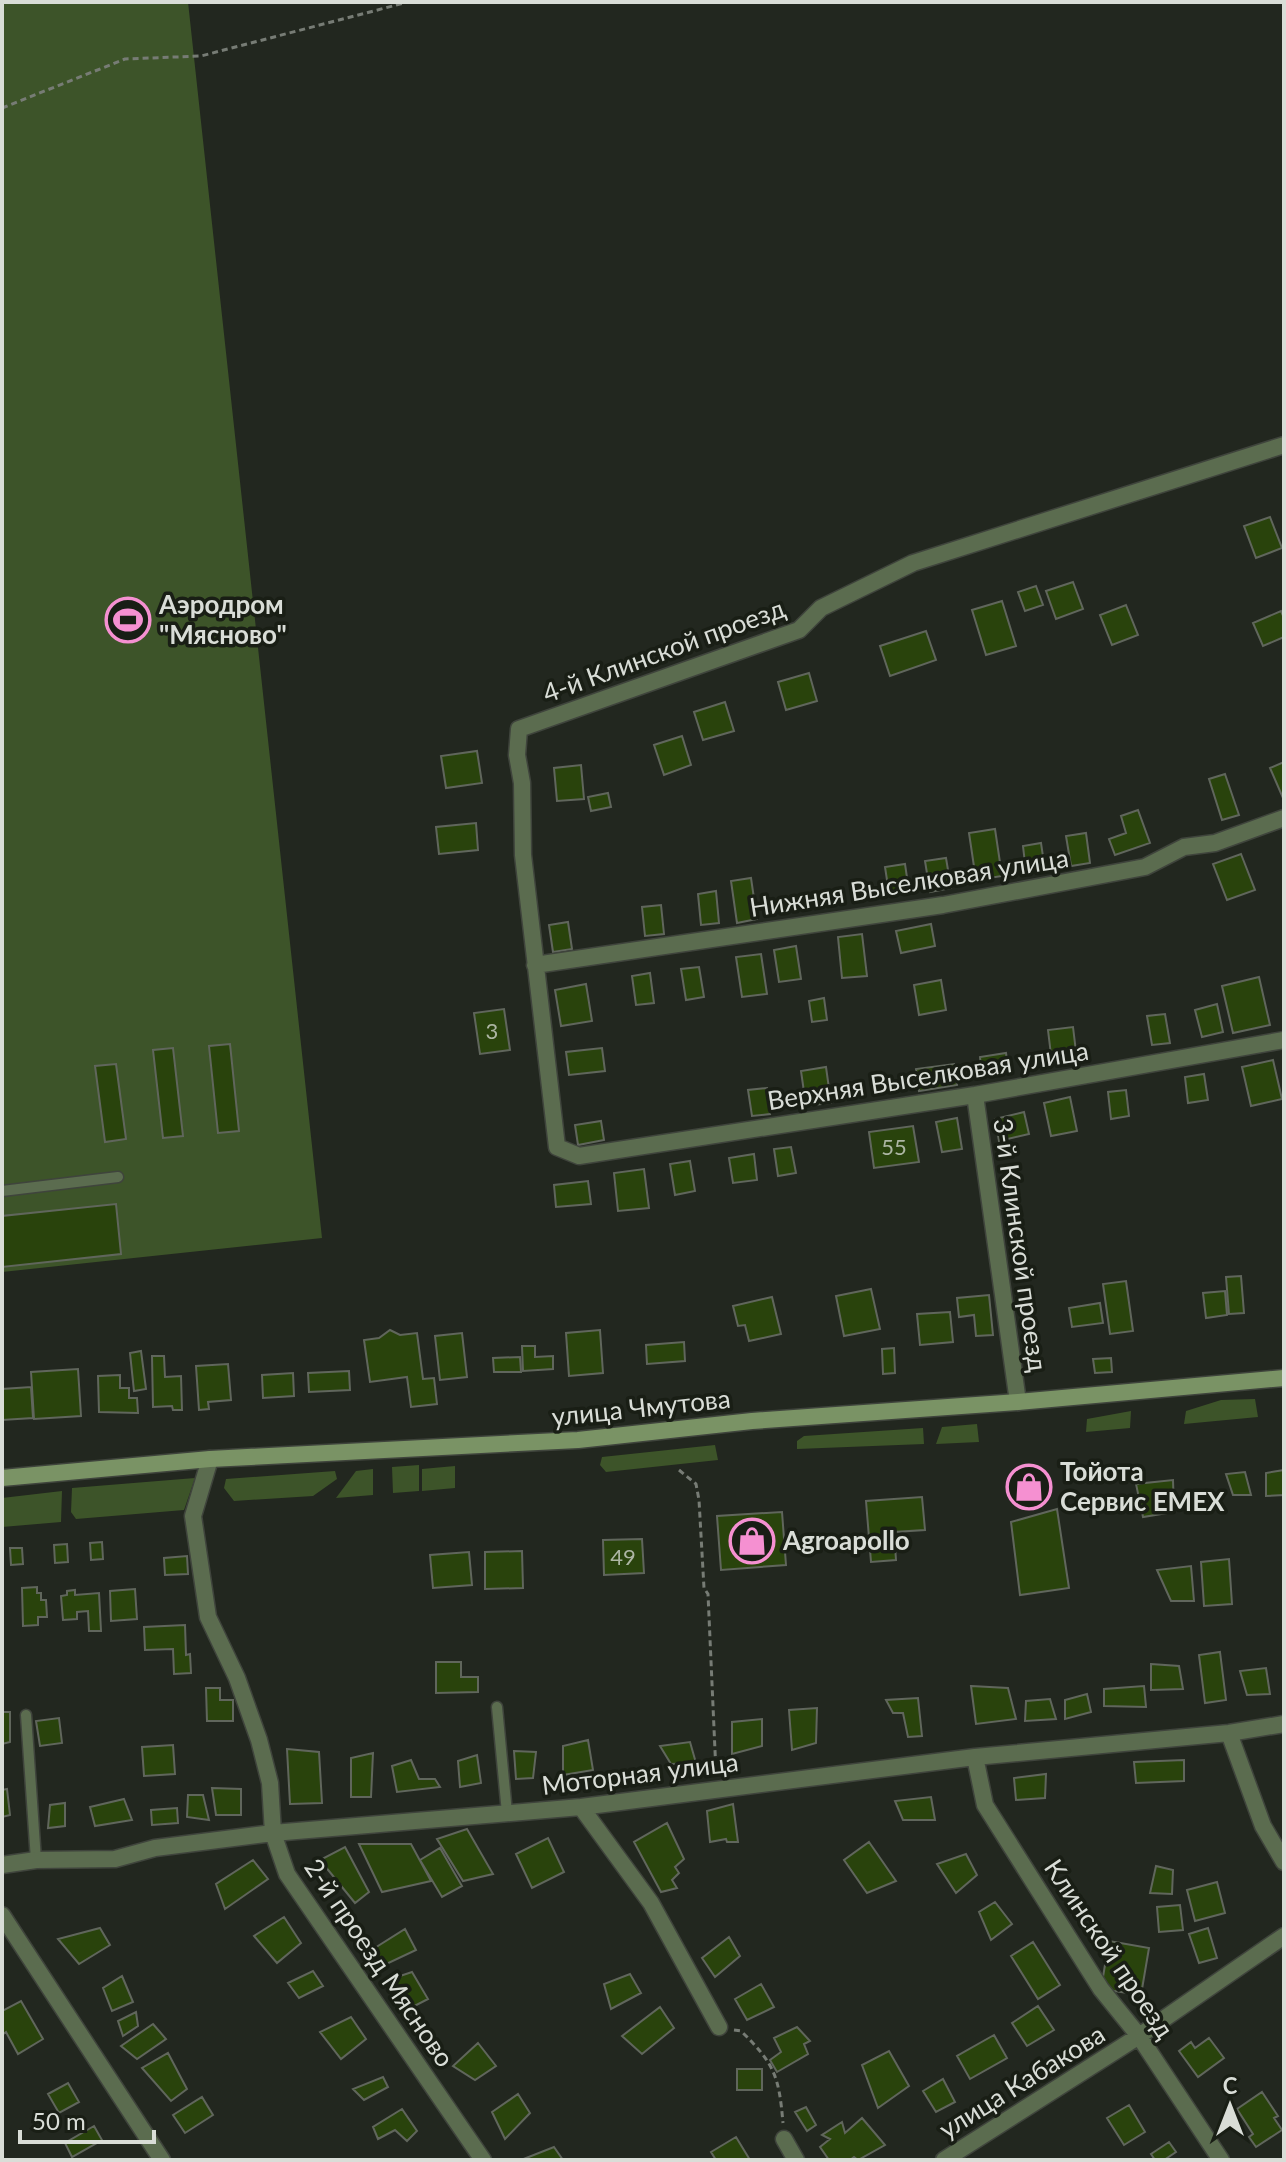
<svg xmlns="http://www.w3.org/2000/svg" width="1286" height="2162" viewBox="0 0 1286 2162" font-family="Lato,sans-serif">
<rect width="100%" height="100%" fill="#22271f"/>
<path fill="#3d5429" d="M2 2H188L322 1238 2 1272Z
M1255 1399 1258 1417 1184 1424 1186 1411 1221 1400Z
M1131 1411 1130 1428 1086 1432 1087 1419Z
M977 1424 979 1442 936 1444 942 1427Z
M923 1428 924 1444 797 1449V1441L804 1436Z
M715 1445 718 1460 606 1472 600 1465 602 1457Z
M419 1465V1491L393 1493 392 1467Z
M455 1466V1488L422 1491V1469Z
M373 1469V1495L336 1498 356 1471Z
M335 1471 337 1479 313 1496 234 1501 224 1488 226 1479Z
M195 1478 184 1510 76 1519 71 1512 72 1488Z
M62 1491 61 1522 2 1527V1498Z"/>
<path fill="#29430c" stroke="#60665c" stroke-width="2" d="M1270 517 1282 548 1256 558 1244 526Z
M1073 582 1083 609 1056 619 1046 591Z
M1036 586 1043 605 1025 611 1018 592Z
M1002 601 1016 646 986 655 972 610Z
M1126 605 1138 635 1112 645 1100 615Z
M1281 611 1284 618V637L1263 646 1253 623Z
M926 631 936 660 890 676 880 646Z
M809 673 817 701 786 710 778 682Z
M725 702 734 731 703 740 694 712Z
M682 736 691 765 664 775 654 745Z
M477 751 482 783 446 788 441 756Z
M1284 762V798H1283L1270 768Z
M581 765 584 799 557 801 554 768Z
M1225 774 1239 815 1222 820 1209 779Z
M608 793 611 807 591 811 588 797Z
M1138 810 1150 843 1115 855 1109 839 1126 833 1121 816Z
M476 823 478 850 439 854 436 827Z
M995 829 1002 876 976 880 969 833Z
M1086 833 1090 863 1071 866 1066 836Z
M1041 843 1045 870 1026 872 1023 846Z
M1241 854 1255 890 1227 900 1213 864Z
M946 858 951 888 930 892 925 861Z
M905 864 909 891 889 893 885 867Z
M751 878 757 919 737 923 731 881Z
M716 891 719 923 701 925 698 894Z
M661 905 664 934 645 936 642 907Z
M568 922 572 949 553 952 549 925Z
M931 924 935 946 901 953 896 931Z
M862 934 867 976 842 978 838 937Z
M796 946 801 979 779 982 774 950Z
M761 954 767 994 742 997 736 957Z
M699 967 704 997 686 1000 681 969Z
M650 973 654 1003 636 1005 632 976Z
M1259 977 1270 1025 1233 1033 1222 986Z
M941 980 946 1010 919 1015 914 985Z
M586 984 592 1021 561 1026 555 990Z
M824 998 827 1020 812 1022 809 1001Z
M1217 1004 1223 1032 1202 1037 1195 1010Z
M504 1009 510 1050 480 1054 474 1013Z
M1165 1014 1170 1043 1152 1045 1147 1016Z
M1073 1027 1077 1060 1052 1063 1048 1030Z
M230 1044 239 1131 218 1133 209 1046Z
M173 1048 183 1136 163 1138 153 1050Z
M602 1048 605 1071 569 1075 566 1052Z
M1006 1053 1009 1073 982 1077 980 1057Z
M1273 1060 1282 1099 1251 1106 1242 1067Z
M116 1064 126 1139 105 1142 95 1066Z
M954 1064 957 1085 919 1091 916 1069Z
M826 1067 831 1103 806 1106 801 1071Z
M1204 1074 1208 1100 1188 1103 1185 1077Z
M767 1088 770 1114 752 1116 748 1090Z
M1126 1090 1129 1116 1111 1119 1108 1092Z
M1070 1097 1077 1131 1051 1136 1044 1103Z
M1024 1112 1029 1134 999 1141 995 1119Z
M957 1118 962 1149 942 1152 936 1122Z
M601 1121 604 1140 578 1145 575 1125Z
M913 1126 919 1162 874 1168 869 1132Z
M791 1147 796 1173 778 1176 774 1149Z
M754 1154 757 1180 733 1183 729 1158Z
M690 1161 695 1191 675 1195 670 1164Z
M644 1169 649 1208 618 1211 614 1173Z
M588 1181 591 1204 556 1207 554 1185Z
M116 1204 121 1254 2 1267V1216Z
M1241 1276 1244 1313 1229 1314 1226 1277Z
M1126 1281 1133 1331 1110 1334 1103 1284Z
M871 1289 880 1329 844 1336 836 1296Z
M1225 1291 1227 1315 1206 1318 1203 1293Z
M989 1295 993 1335 976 1336 974 1315 959 1317 957 1298Z
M772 1297 781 1334 749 1341 745 1325 738 1326 733 1306Z
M1100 1303 1103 1323 1072 1327 1069 1308Z
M950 1312 953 1342 920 1345 917 1314Z
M390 1330 400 1335 417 1333 423 1379 434 1378 437 1404 411 1407 407 1377 370 1382 364 1340 379 1338Z
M600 1330 603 1373 569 1376 566 1333Z
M462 1333 467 1377 440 1380 435 1336Z
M684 1342 685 1361 647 1364 646 1345Z
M522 1346H535V1357L553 1356V1369L523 1371Z
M894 1348 895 1373 883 1374 882 1349Z
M141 1351 146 1389 134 1391 130 1353Z
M152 1356H164L165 1377 181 1376 182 1410H173L172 1406 153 1407Z
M520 1357 521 1372H494L493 1358Z
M1111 1358 1112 1372 1095 1373 1093 1359Z
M228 1364 231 1400 208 1402 209 1409 199 1410 196 1366Z
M78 1369 81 1416 34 1419 31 1372Z
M349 1371 350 1390 309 1392 308 1373Z
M293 1373 294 1396 263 1398 262 1375Z
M120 1375V1388H129V1398H137L138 1413 99 1412 98 1376Z
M31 1387 33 1418 2 1420V1389Z
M1284 1470V1495L1266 1496V1473Z
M1245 1472 1251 1495H1233L1226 1474Z
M1173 1480 1174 1512 1143 1517 1136 1484Z
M922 1497 925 1530 894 1532 896 1560 871 1562 866 1501Z
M1057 1509 1069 1588 1020 1595 1011 1522Z
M782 1512 786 1565 721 1570 717 1516Z
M642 1539 644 1573 604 1575 603 1540Z
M102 1542 103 1559 91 1560 90 1543Z
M67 1544 68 1562 55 1563 54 1545Z
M10 1548H22L23 1564 11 1565Z
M522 1551 523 1588 485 1589V1552Z
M469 1552 472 1585 433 1588 430 1555Z
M187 1556 188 1574 165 1575 164 1558Z
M1229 1559 1232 1604 1204 1606 1201 1562Z
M1191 1566 1194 1601H1171L1157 1570Z
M37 1587V1593H41V1600H46L47 1617H38V1625L23 1626 22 1588Z
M135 1589 137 1619 111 1621 110 1591Z
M75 1590V1595L99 1593 101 1631H89L88 1611 77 1612V1619L63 1620 61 1596 67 1595V1591Z
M185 1625 186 1655 190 1654 191 1673 174 1674 173 1649 145 1650 144 1627Z
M1220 1652 1226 1700 1205 1703 1199 1655Z
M436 1662H461V1677H478V1692L436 1693Z
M1151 1664 1179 1666 1183 1689 1151 1690Z
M1266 1668 1270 1694 1247 1695 1240 1671Z
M971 1686 1008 1688 1016 1719 976 1724Z
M1144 1686 1146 1707 1104 1706V1689Z
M206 1688H220V1700H233V1721H207Z
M1087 1694 1091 1712 1065 1719V1700Z
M918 1698 922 1736 908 1737 903 1713H893L886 1700Z
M1050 1699 1056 1719 1025 1721 1026 1701Z
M817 1708 816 1743 792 1750 789 1710Z
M2 1712H10V1742L2 1744Z
M59 1718 62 1743 40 1746 36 1721Z
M762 1719V1746L732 1754V1722Z
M588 1740 593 1770 563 1775V1746Z
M690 1742 696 1763 671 1764 660 1746Z
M173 1745 175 1774 144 1776 142 1747Z
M287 1749 319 1752 322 1803 290 1804Z
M514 1751 536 1752 533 1778 516 1779Z
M373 1753 371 1797H351V1758Z
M477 1755 481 1783 460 1787 458 1761Z
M411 1760 419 1779H435L440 1787 397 1792 392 1766Z
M1184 1760V1781L1136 1783 1134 1762Z
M1046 1774 1045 1798 1016 1800 1014 1778Z
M212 1788 241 1789V1815H216Z
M7 1789 10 1815 2 1817V1790Z
M188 1795H203L209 1820 187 1817Z
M931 1797 935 1820H903L895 1801Z
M124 1799 132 1820 95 1826 90 1807Z
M65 1803V1826L48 1828 50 1805Z
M733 1804 738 1842H727L726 1839 710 1842 707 1811Z
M177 1808 178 1823 152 1825 151 1810Z
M667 1823 684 1859 675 1867 679 1873 672 1880 677 1888 661 1892 634 1842Z
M467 1829 493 1874 463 1881 437 1839Z
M548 1838 564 1872 532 1888 516 1854Z
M869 1842 896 1881 867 1893 844 1860Z
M359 1844H411L431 1881 382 1892Z
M345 1847 369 1892 355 1903 320 1860Z
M440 1848 462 1886 442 1897 420 1860Z
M966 1854 977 1875 956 1893 937 1864Z
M253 1860 268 1879 225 1909 216 1884Z
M1156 1866 1173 1870 1172 1894 1150 1893Z
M1217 1882 1225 1913 1195 1921 1187 1890Z
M995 1902 1012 1924 991 1940 979 1912Z
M1180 1905 1183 1930 1159 1932 1157 1907Z
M284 1917 301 1943 277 1963 254 1936Z
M100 1928 110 1945 79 1964 58 1939Z
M1208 1928 1217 1958 1199 1963 1189 1934Z
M405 1929 416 1950 380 1967 370 1951Z
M729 1937 740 1956 715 1977 702 1958Z
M1109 1941 1149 1948 1141 1995 1101 1989Z
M1033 1942 1060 1985 1038 1999 1011 1956Z
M313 1971 323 1986 299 1998 288 1983Z
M412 1972 428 1999 401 2013 385 1981Z
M630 1974 641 1993 611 2009 604 1984Z
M122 1976 133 2002 112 2011 103 1988Z
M761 1984 774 2007 747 2020 735 1999Z
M21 2001 43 2039 18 2054 6 2032 2 2035V2011Z
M1038 2006 1054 2030 1027 2046 1012 2023Z
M660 2007 674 2028 642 2054 622 2036Z
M136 2012 138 2026 123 2036 118 2021Z
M351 2017 366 2039 341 2059 320 2032Z
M153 2024 166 2039 137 2059 121 2046Z
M797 2027 810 2041 804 2044 808 2054 777 2072 770 2060 781 2052 774 2038Z
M994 2035 1007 2058 970 2079 957 2056Z
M1209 2038 1224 2058 1198 2077 1179 2051 1191 2042 1195 2048Z
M478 2043 496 2066 475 2080 453 2066Z
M889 2051 909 2086 878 2108 862 2065Z
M168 2053 187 2089 171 2101 142 2068Z
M737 2069H762V2090H737Z
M383 2077 388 2087 364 2100 353 2089Z
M943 2079 955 2102 936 2112 923 2091Z
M68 2083 79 2102 59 2113 48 2094Z
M1262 2092 1278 2116 1274 2118 1282 2130 1256 2147 1249 2137 1253 2134 1237 2109Z
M518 2094 530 2113 505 2139 492 2112Z
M202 2097 213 2115 185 2133 173 2115Z
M1129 2105 1145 2132 1124 2145 1107 2118Z
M806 2107 816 2125 807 2131 795 2112Z
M402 2109 417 2131 407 2141 395 2130 378 2139 373 2127Z
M862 2118 885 2145 858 2160 854 2157 850 2160H829L820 2147 830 2139 822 2135 842 2122 845 2133Z
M94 2126 102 2140 72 2157 65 2143Z
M736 2137 750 2160H716L711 2152Z
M1169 2142 1176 2152 1164 2160H1155L1151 2154Z
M554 2147 563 2160H521Z"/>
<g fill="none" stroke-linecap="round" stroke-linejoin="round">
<g stroke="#3f443c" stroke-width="13">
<path id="lane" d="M2 1191 118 1177
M497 1707 507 1813
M26 1715 36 1860"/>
</g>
<g stroke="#3f443c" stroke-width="19">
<path id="street" d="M1284 445 913 563 821 608 799 630 519 729 517 755 522 783 523 855 557 1147 579 1156 975 1095 1284 1040
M535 965 943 905 1145 867 1184 847 1215 843 1284 818
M975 1095 1018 1402
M210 1459 193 1516 208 1617 237 1678 259 1740 270 1783 273 1833 287 1874 483 2160
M1229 1733 1263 1826 1284 1862
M975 1757 985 1805 1101 1989 1139 2036 1221 2160
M581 1807 651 1903 719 2027
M2 1865 36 1860 115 1859 155 1848 273 1833 581 1807 975 1757 1229 1733 1284 1724
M2 1915 162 2160
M784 2139 796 2160
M944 2160 1139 2036 1284 1936"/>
</g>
<g stroke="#3f443c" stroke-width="19">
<path id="secondary" d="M2 1478 210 1459 578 1440 752 1421 1018 1402 1284 1378"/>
</g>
<path stroke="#777c75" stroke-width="3" stroke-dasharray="6 4" stroke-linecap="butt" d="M2 108 125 59 201 56 408 2
M679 1470 696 1484 699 1500 704 1588 708 1594 716 1773
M734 2030 741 2031C775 2064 779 2077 783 2123"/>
<use href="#lane" stroke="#5b6c4f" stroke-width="10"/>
<use href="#street" stroke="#5b6c4f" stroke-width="16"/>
<use href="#secondary" stroke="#7a9365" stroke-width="16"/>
</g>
<defs>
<g id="stadium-ring" transform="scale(2.3)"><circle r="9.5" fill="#191e15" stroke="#f590d1" stroke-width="1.5"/><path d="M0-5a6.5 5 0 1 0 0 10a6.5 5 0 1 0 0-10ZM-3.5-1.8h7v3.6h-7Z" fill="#f590d1"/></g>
<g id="shop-ring" transform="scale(2.3)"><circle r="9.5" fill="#191e15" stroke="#f590d1" stroke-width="1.5"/><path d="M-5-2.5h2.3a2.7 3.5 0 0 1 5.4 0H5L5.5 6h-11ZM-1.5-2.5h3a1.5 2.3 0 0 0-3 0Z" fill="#f590d1"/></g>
</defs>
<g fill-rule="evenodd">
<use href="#stadium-ring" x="128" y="620"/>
<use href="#shop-ring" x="1029" y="1487"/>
<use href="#shop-ring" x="752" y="1541"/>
</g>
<g text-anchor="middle" stroke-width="7" stroke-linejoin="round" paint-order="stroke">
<g font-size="22" fill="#adb6a4">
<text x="492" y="1039">3</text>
<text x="894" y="1155">55</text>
<text x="623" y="1565">49</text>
</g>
<g font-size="26" font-weight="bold" fill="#d9ddd7" stroke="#191e15" text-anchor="start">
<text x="159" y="614">Аэродром<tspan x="159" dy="30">"Мясново"</tspan></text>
<text x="1060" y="1481">Тойота<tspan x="1060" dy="30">Сервис EMEX</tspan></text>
<text x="783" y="1550">Agroapollo</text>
</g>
<g font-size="26" fill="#d9ddd7" stroke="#191e15">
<text transform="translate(664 651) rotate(-20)" y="9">4-й Клинской проезд</text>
<text transform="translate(909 883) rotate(-9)" y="9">Нижняя Выселковая улица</text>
<text transform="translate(928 1076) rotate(-9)" y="9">Верхняя Выселковая улица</text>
<text transform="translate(1020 1245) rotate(82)" y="9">3-й Клинской проезд</text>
<text transform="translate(641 1408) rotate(-6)" y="9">улица Чмутова</text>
<text transform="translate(640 1774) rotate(-7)" y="9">Моторная улица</text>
<text transform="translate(1109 1949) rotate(56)" y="9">Клинской проезд</text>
<text transform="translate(379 1963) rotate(56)" y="9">2-й проезд Мясново</text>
<text transform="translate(1022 2082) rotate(-32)" y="9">улица Кабакова</text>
</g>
</g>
<rect width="1286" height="2162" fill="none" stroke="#d9ddd7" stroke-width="8"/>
<g transform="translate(1230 2106)" stroke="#191e15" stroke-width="6" paint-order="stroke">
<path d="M0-6L14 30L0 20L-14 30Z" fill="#d9ddd7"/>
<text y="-12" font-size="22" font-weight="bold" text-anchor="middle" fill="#d9ddd7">С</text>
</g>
<path d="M20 2130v12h134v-12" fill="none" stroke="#d9ddd7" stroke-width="4"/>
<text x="32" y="2130" font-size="24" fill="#d9ddd7" stroke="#191e15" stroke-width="6" paint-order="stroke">50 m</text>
</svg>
